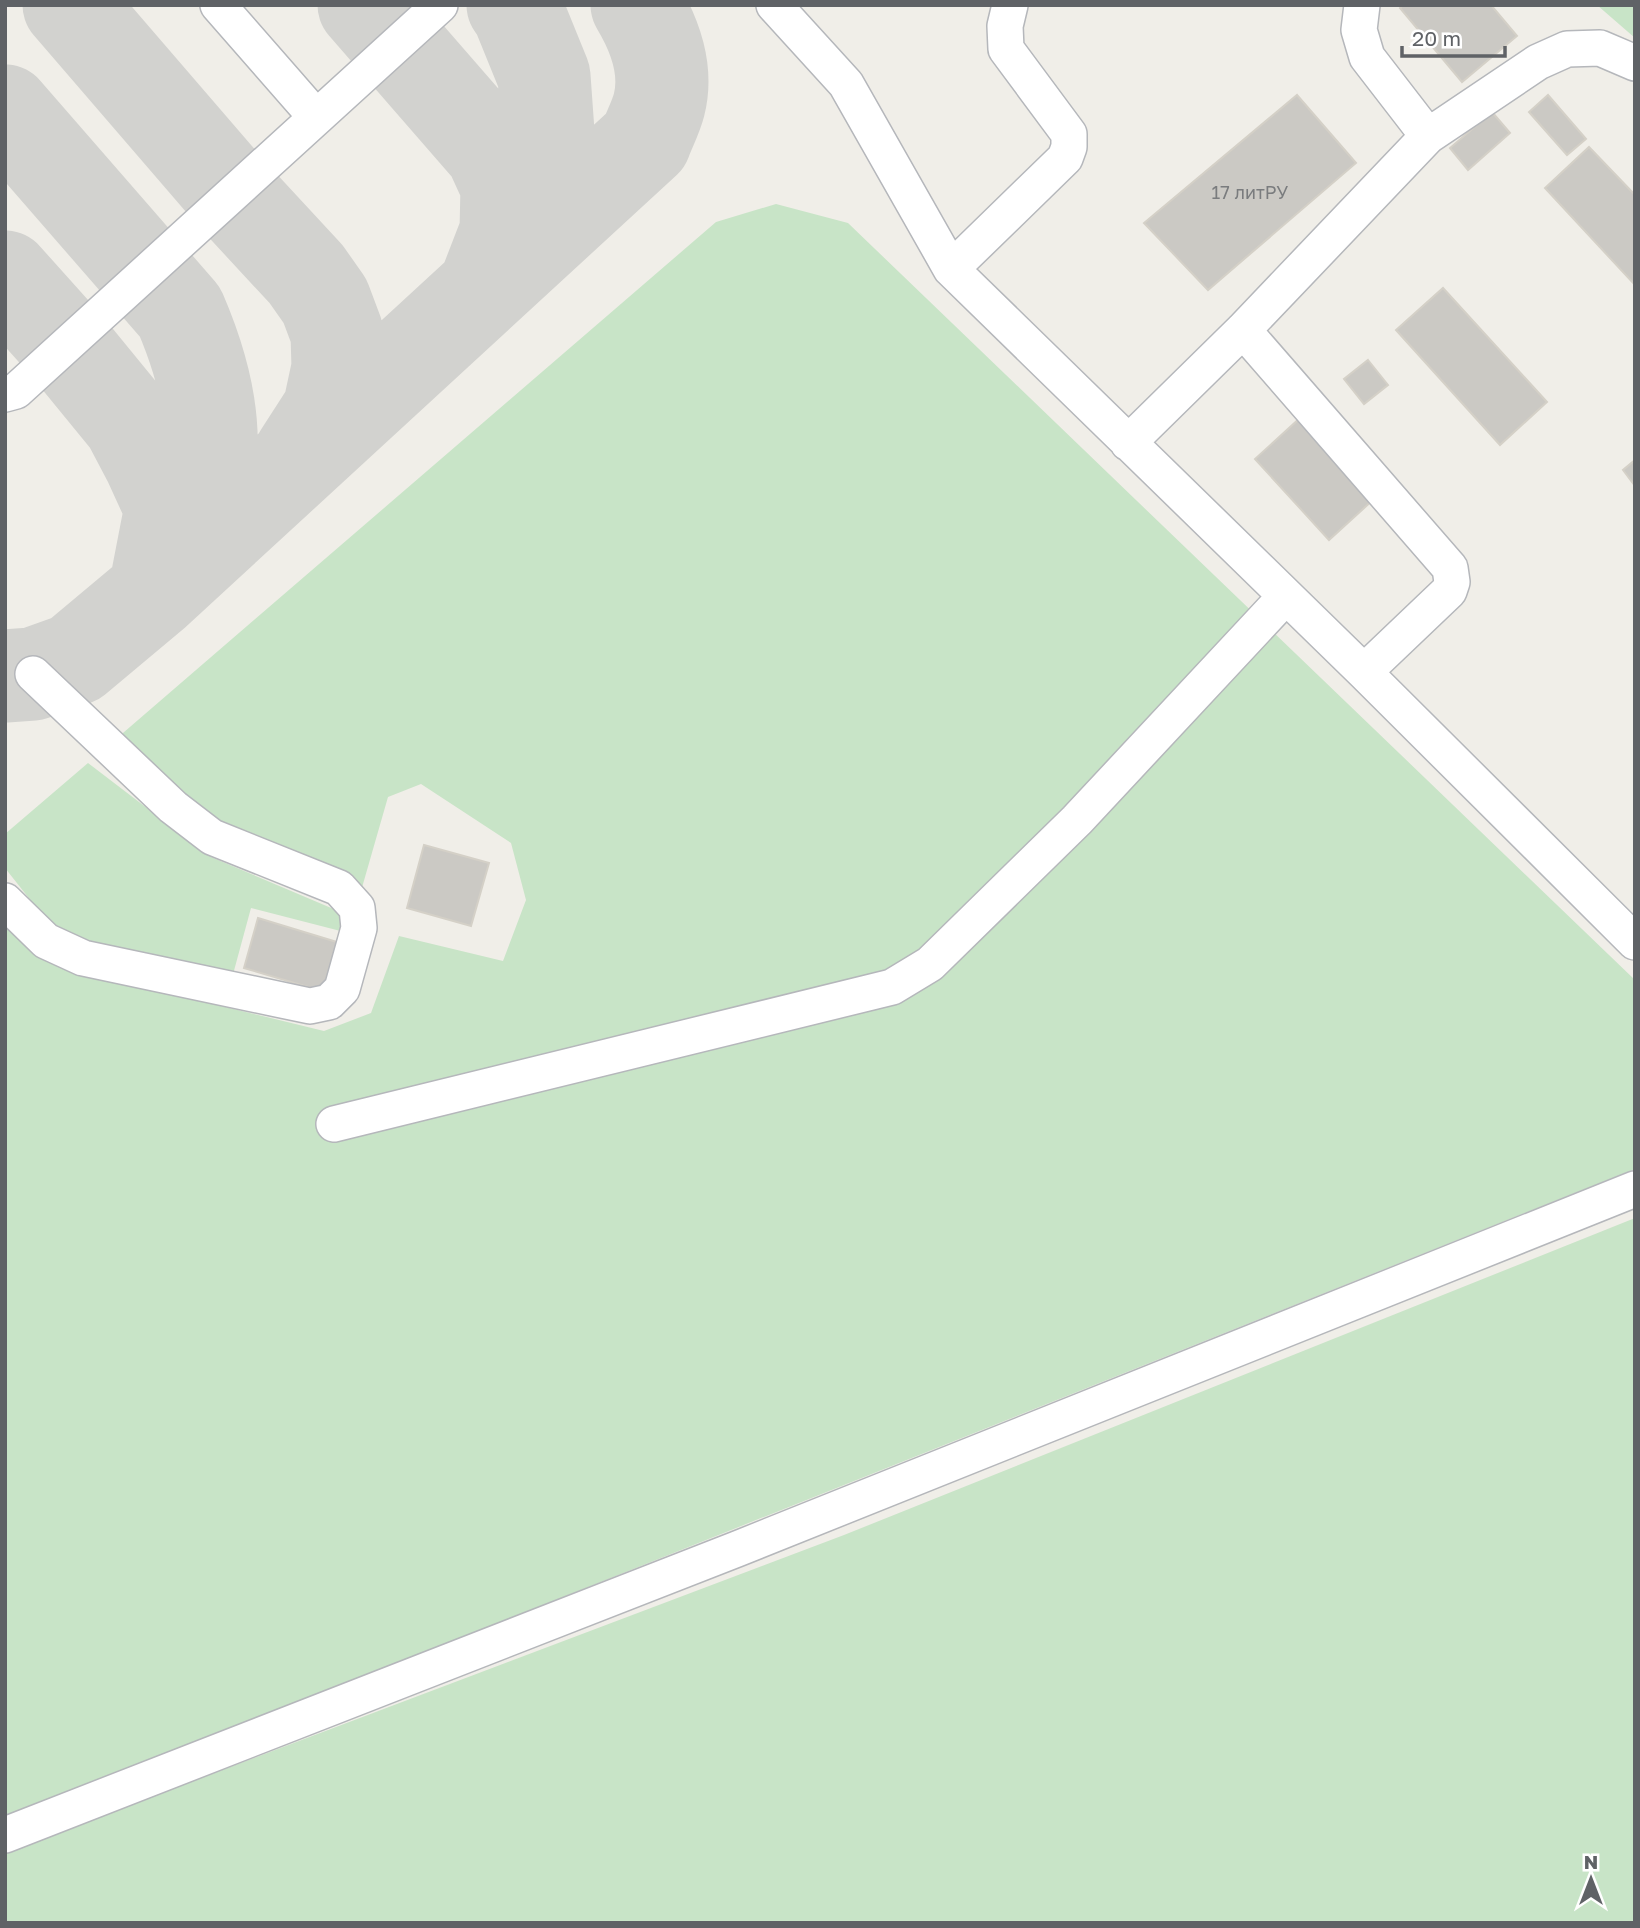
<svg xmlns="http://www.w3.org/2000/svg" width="1640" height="1928" viewBox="0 0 1640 1928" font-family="'Golos Text',sans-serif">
<rect width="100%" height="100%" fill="#f0eee8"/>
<path fill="#c8e4c7" d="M1597 5H1635V38Z
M776 204 848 223 1635 980V1169L5 1820V921L70 969 324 1031 371 1013 399 936 503 961 526 900 511 843 421 784 388 797 361 891 222 833 116 739 716 222Z
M88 763 211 857 343 913 356 935 251 908 232 978 94 947 47 921 5 868V834Z
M1635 1218V1923H5V1852L844 1535Z"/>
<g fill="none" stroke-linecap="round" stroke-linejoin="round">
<path stroke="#d2d2cf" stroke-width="93" d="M69 5 231 193 306 274 325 301 337 333 338 368 329 410 300 455
M364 5 491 151 507 186 506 232 484 289
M513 5 518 12 544 76 548 132 540 198 525 241
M5 111 180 312C205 370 224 443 200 504 191 527 177 549 166 571
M5 277 66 345 129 422 149 460 171 508 158 575
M5 676 33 674 75 659 155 592 645 141C649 130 656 117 659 105 668 70 655 35 637 5"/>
</g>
<path fill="#cbc9c4" stroke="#d4d0c7" stroke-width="2" d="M1403 5H1491L1517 36 1462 82 1400 8Z
M1297 95 1356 163 1208 290 1144 223Z
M1548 95 1586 139 1567 155 1529 112Z
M1492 112 1510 133 1468 170 1450 148Z
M1589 147 1635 195V285L1545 188Z
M1443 288 1547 402 1500 445 1396 330Z
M1368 360 1388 385 1364 404 1344 379Z
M1300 418 1374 499 1329 540 1255 459Z
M1635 460V486L1623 470Z
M424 845 489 863 471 926 407 908Z
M258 918 340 943 325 992 244 968Z"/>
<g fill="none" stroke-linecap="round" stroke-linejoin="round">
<g stroke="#b5b7bb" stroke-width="38">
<path id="minor" d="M218 5 316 117
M774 5 846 84 951 269 1364 672 1635 942
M1362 5 1359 30 1367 57 1428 136
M951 269 1065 158 1069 147V134L1006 49 1005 26 1010 5
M1243 330 1450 568 1452 582 1449 591 1364 672
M5 394 16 391 440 5
M1128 443 1243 330 1428 136 1538 62 1567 49 1600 48 1635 63
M5 901 46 941 83 958 310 1006 329 1002 342 989 359 928 357 908 339 888 212 837 173 807 33 674
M334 1124 892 987 930 964 1077 820 1286 596
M5 1835 737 1549 1635 1189"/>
</g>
<use href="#minor" stroke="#fff" stroke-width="35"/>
</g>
<g text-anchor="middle" stroke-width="5" stroke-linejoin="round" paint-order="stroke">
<g font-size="18" fill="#7a7c7e">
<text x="1250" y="199">17 литРУ</text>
</g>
</g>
<rect width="1640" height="1928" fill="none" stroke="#5f6266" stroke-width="14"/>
<g transform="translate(1591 1879)" stroke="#ffffff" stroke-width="5" paint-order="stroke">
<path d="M0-5L12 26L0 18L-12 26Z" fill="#5f6266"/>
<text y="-10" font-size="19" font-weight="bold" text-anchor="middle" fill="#5f6266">N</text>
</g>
<path d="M1402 46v10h103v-10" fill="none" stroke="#5f6266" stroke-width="3.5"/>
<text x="1412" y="46" font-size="21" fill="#5f6266" stroke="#ffffff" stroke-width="5" paint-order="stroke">20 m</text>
</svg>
